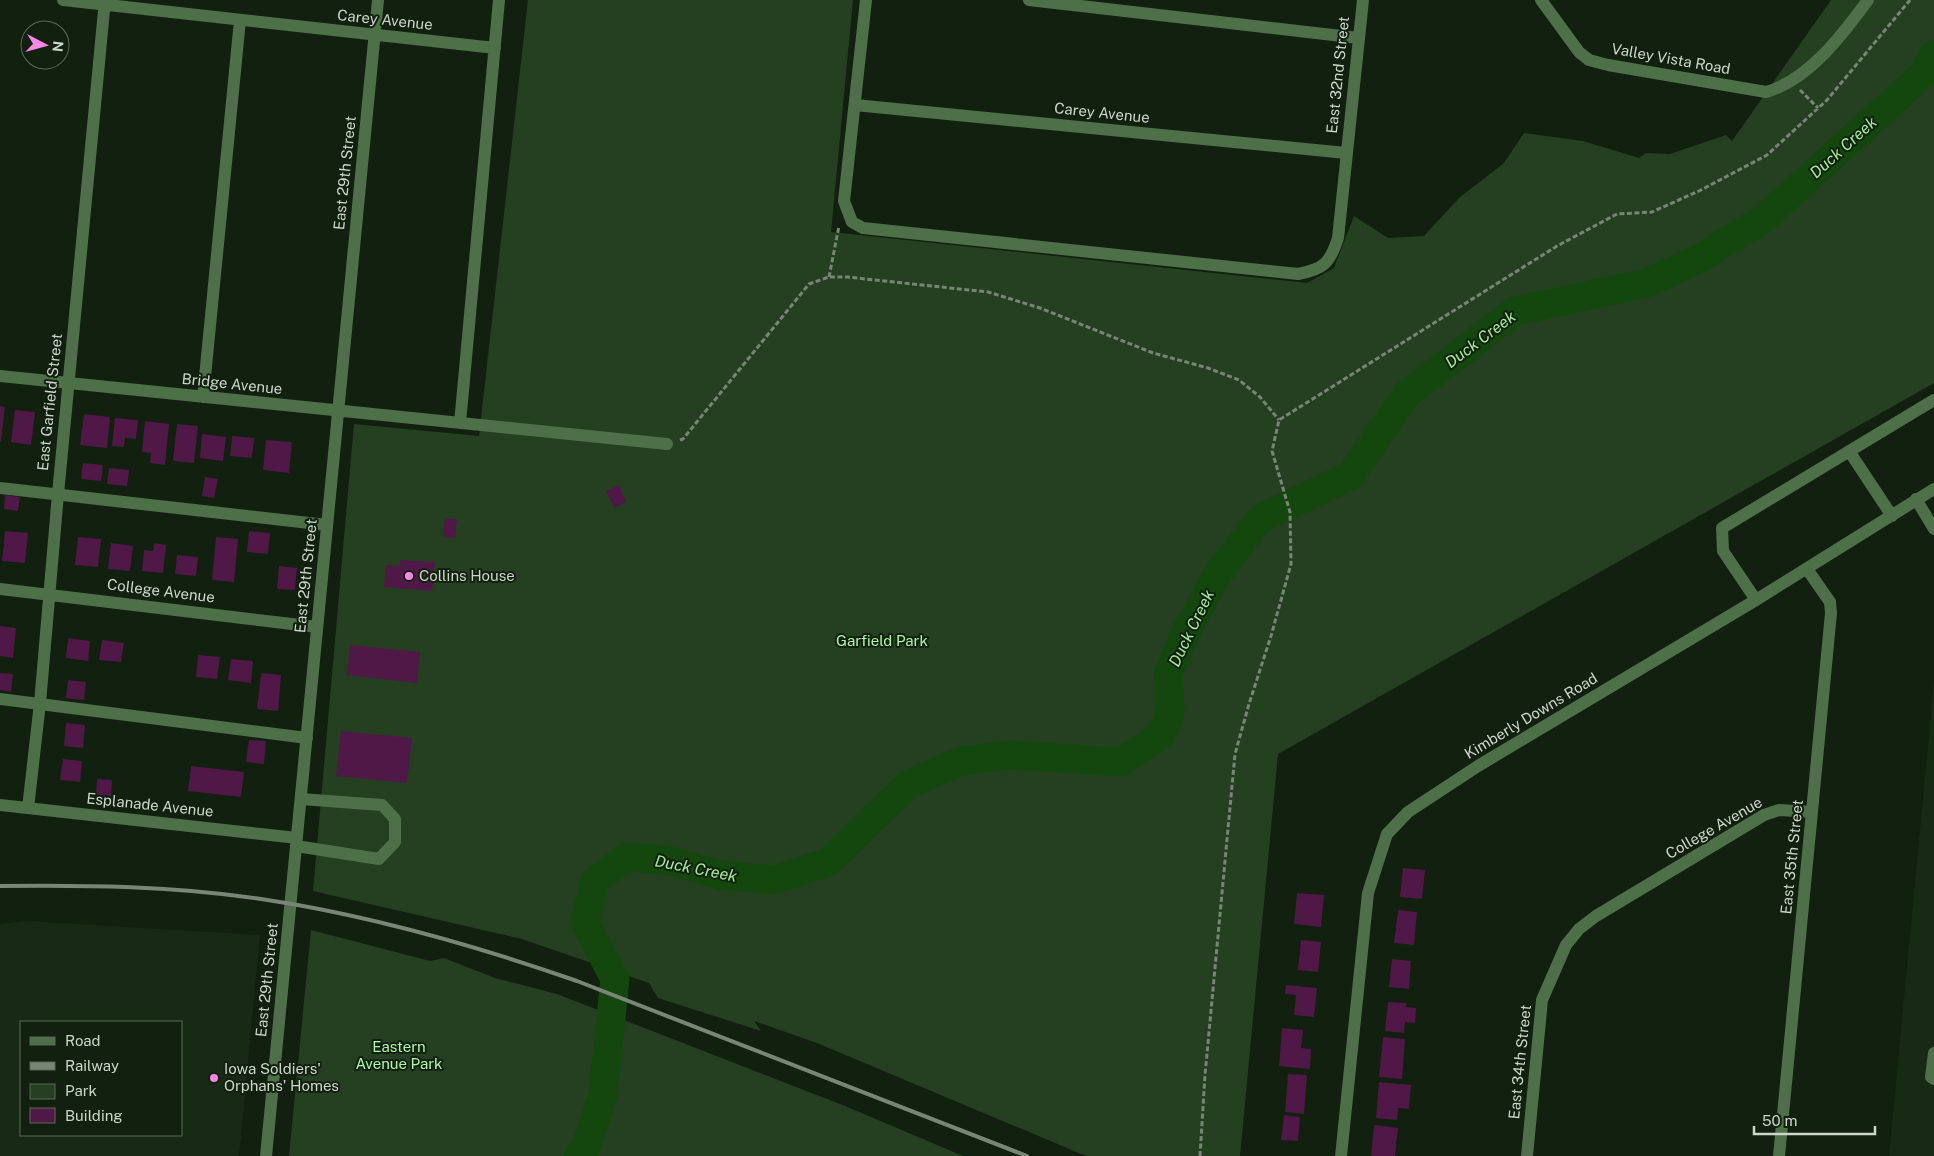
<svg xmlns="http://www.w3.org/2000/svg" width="1934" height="1156" viewBox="0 0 1934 1156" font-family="'Public Sans',sans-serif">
<rect width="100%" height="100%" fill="#11200f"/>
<path fill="#182a15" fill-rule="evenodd" d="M1934 683V1156H1889Z
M27 921 260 935 239 1156H0V924ZM21 1022H181V1135H21Z"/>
<path fill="#254021" d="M528 0H853L831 232 1307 283 1334 268 1354 216 1388 238 1424 236 1460 197 1504 163 1524 133 1583 141 1639 158 1646 153 1670 154 1726 135 1732 141 1831 0H1934V383L1278 754 1240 1156H1086L817 1043 754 1021 761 1031 658 998 649 983 522 939 313 891 354 424 479 436Z
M311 930 430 961 444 958 495 978 557 994 845 1106 963 1156H289Z"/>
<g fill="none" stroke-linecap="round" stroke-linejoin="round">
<path stroke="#14470d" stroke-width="29" d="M578 1156 586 1148 603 1094 615 979 585 922 595 881 627 857 666 860 720 875 774 880 828 862 909 784 961 761 1010 755 1122 762 1163 733 1170 713 1168 675 1185 634 1217 575 1260 519 1351 475 1407 394 1515 311 1646 283 1700 258 1763 219 1920 77 1934 55"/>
</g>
<path fill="#4f1847" d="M0 406 5 407 1 441H0Z
M15 410 35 412 31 445 11 442Z
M84 414 110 417 107 448 80 445Z
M115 418 138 420 136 439 125 438 124 447 112 446Z
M145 421 169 424 165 465 150 463 151 453 142 452Z
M177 424 198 426 194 463 173 461Z
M202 434 226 437 223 461 200 458Z
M232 436 254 438 252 458 230 456Z
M266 440 292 442 289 473 263 470Z
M83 463 103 465 101 481 81 479Z
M109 468 129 470 127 486 107 484Z
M205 477 218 479 214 498 202 496Z
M619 485 626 502 614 508 606 491Z
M5 495 20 497 18 511 4 509Z
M445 518 457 519 455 538 443 537Z
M5 531 28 533 25 563 2 561Z
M249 531 270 533 268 554 247 552Z
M78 537 101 539 98 567 75 565Z
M216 537 238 539 234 582 212 580Z
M111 543 133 546 130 571 108 569Z
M154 543 166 545 163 573 142 571 144 550 153 551Z
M177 555 198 557 196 576 175 574Z
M400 560 435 562 432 591 384 587 386 565 400 566Z
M279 566 297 568 295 590 277 589Z
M0 626 16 628 13 658 0 656Z
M68 638 90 641 88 661 66 658Z
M102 640 124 643 121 662 99 660Z
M350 645 420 652 417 683 347 675Z
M198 655 220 657 217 679 196 677Z
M231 659 253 661 251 683 228 680Z
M0 673 13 674 11 692 0 690Z
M261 673 281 675 278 711 257 709Z
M68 680 86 682 84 700 66 698Z
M66 723 85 725 83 748 64 746Z
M341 731 412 738 407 783 336 776Z
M249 740 266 741 264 764 246 762Z
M63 759 82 761 80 782 60 780Z
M191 766 244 772 241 797 188 791Z
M97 779 112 780 111 796 96 795Z
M1403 868 1425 870 1422 899 1400 897Z
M1297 893 1324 895 1321 927 1294 924Z
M1398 910 1417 912 1414 945 1394 943Z
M1301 940 1321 942 1318 972 1298 970Z
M1392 959 1411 961 1409 989 1389 987Z
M1286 985 1317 988 1314 1017 1294 1015 1296 995 1285 994Z
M1388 1002 1406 1003V1007L1416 1008 1415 1023 1405 1022 1404 1033 1385 1031Z
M1282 1028 1303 1030 1301 1048 1311 1049 1310 1069 1279 1066Z
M1383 1037 1405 1039 1402 1079 1379 1077Z
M1288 1074 1307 1075 1304 1114 1285 1112Z
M1379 1082 1411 1085 1409 1109 1398 1108 1397 1120 1376 1118Z
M1284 1115 1300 1117 1298 1141 1281 1140Z
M1374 1125 1398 1128 1395 1156H1371Z"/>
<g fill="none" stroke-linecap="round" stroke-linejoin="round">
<path stroke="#788476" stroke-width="3" stroke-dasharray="5 2.5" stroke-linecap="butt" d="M1800 90 1818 108
M829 277 839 226
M680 440 683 439 809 284 829 277H847L988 292 1040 308 1153 353 1208 368 1239 380 1260 397 1279 420
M1200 1156 1205 1075 1235 754 1249 704 1271 636 1291 564 1290 512 1272 451 1279 420 1557 246 1617 214 1652 212 1701 190 1767 155 1827 100 1910 0"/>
<path stroke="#4d7048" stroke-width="12" d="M63 0 495 48
M866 0 844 201 852 222 863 228 1298 274C1324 269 1330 263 1338 238L1363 0
M1029 0 1359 38
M1541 0 1579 52 1589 60 1608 65 1766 92C1809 80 1843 34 1868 0
M855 105 1346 153
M0 376 667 444
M203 397 240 20
M460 423 499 0
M1849 451 1892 516
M0 488 327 525
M1916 499 1934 529
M0 589 317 627
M1756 600 1723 551 1722 528 1934 400
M0 699 307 738
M0 805 297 838
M28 808 40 703 58 494 105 0
M296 846 379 859 395 842V819L382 805 301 799
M1934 1053 1931 1077 1934 1079
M266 1156 378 0
M1341 1156 1368 893 1387 834 1408 812 1478 766 1756 600 1934 489
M1527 1156 1542 1000 1566 945 1579 929 1596 916 1764 815 1779 810 1812 812
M1779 1156 1831 613 1830 602 1807 569"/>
<path stroke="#798577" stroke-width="4" d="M0 886C87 885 175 886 261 899 369 915 474 945 577 981L1027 1156"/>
</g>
<g fill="#fa87e6" stroke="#11200f" stroke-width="2">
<circle cx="409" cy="576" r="5"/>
<circle cx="214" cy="1078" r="5"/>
</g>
<g text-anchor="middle" stroke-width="4" stroke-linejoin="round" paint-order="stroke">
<g font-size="15" fill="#cdd6cb" stroke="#11200f">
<text transform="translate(385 20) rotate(6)" y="5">Carey Avenue</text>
<text transform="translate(1671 59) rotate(10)" y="5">Valley Vista Road</text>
<text transform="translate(1338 75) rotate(-84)" y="5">East 32nd Street</text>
<text transform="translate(1102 113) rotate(6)" y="5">Carey Avenue</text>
<text transform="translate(345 173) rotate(-84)" y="5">East 29th Street</text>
<text transform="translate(232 384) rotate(6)" y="5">Bridge Avenue</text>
<text transform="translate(50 402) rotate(-84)" y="5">East Garfield Street</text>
<text transform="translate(306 576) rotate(-84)" y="5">East 29th Street</text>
<text transform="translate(161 591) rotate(7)" y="5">College Avenue</text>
<text transform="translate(1531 716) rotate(-31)" y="5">Kimberly Downs Road</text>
<text transform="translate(150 805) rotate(6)" y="5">Esplanade Avenue</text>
<text transform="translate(1714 828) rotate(-30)" y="5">College Avenue</text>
<text transform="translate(1792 857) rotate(-84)" y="5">East 35th Street</text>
<text transform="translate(267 980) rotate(-84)" y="5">East 29th Street</text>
<text transform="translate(1520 1062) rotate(-84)" y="5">East 34th Street</text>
</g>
<g font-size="15" fill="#cdd6cb" stroke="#11200f" text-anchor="start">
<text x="419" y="581">Collins House</text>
<text x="224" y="1074">Iowa Soldiers'<tspan x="224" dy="17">Orphans' Homes</tspan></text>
</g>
<g font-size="15" fill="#adf7a4" stroke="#11200f">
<text x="882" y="646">Garfield Park</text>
<text x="399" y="1052">Eastern<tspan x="399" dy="17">Avenue Park</tspan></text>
</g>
<g font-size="16" font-style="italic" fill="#a4ec9a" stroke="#11200f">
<text transform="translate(1843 147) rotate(-42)" y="6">Duck Creek</text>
<text transform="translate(1480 339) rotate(-37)" y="6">Duck Creek</text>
<text transform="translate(1191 628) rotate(-64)" y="6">Duck Creek</text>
<text transform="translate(696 868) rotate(11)" y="6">Duck Creek</text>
</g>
</g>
<rect x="20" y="1021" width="162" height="115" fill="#11200f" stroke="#5c695a"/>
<rect x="30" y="1037" width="25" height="8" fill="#4d7048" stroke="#5c695a"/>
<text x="65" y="1046" font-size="15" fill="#cdd6cb">Road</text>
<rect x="30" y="1062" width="25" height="8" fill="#798577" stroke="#5c695a"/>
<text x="65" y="1071" font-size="15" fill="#cdd6cb">Railway</text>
<rect x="30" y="1084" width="25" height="15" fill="#254021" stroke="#5c695a"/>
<text x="65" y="1096" font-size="15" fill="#cdd6cb">Park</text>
<rect x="30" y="1108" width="25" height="15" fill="#4f1847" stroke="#5c695a"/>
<text x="65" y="1121" font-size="15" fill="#cdd6cb">Building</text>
<g transform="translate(45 45) rotate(96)"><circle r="24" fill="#11200f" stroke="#5c695a"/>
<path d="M0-4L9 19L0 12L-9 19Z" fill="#fa87e6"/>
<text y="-8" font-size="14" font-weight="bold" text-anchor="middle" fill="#cdd6cb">N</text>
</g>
<path d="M1754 1126v8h121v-8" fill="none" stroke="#cdd6cb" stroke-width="2.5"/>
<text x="1762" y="1126" font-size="15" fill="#cdd6cb" stroke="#11200f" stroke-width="4" paint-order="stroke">50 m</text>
</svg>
